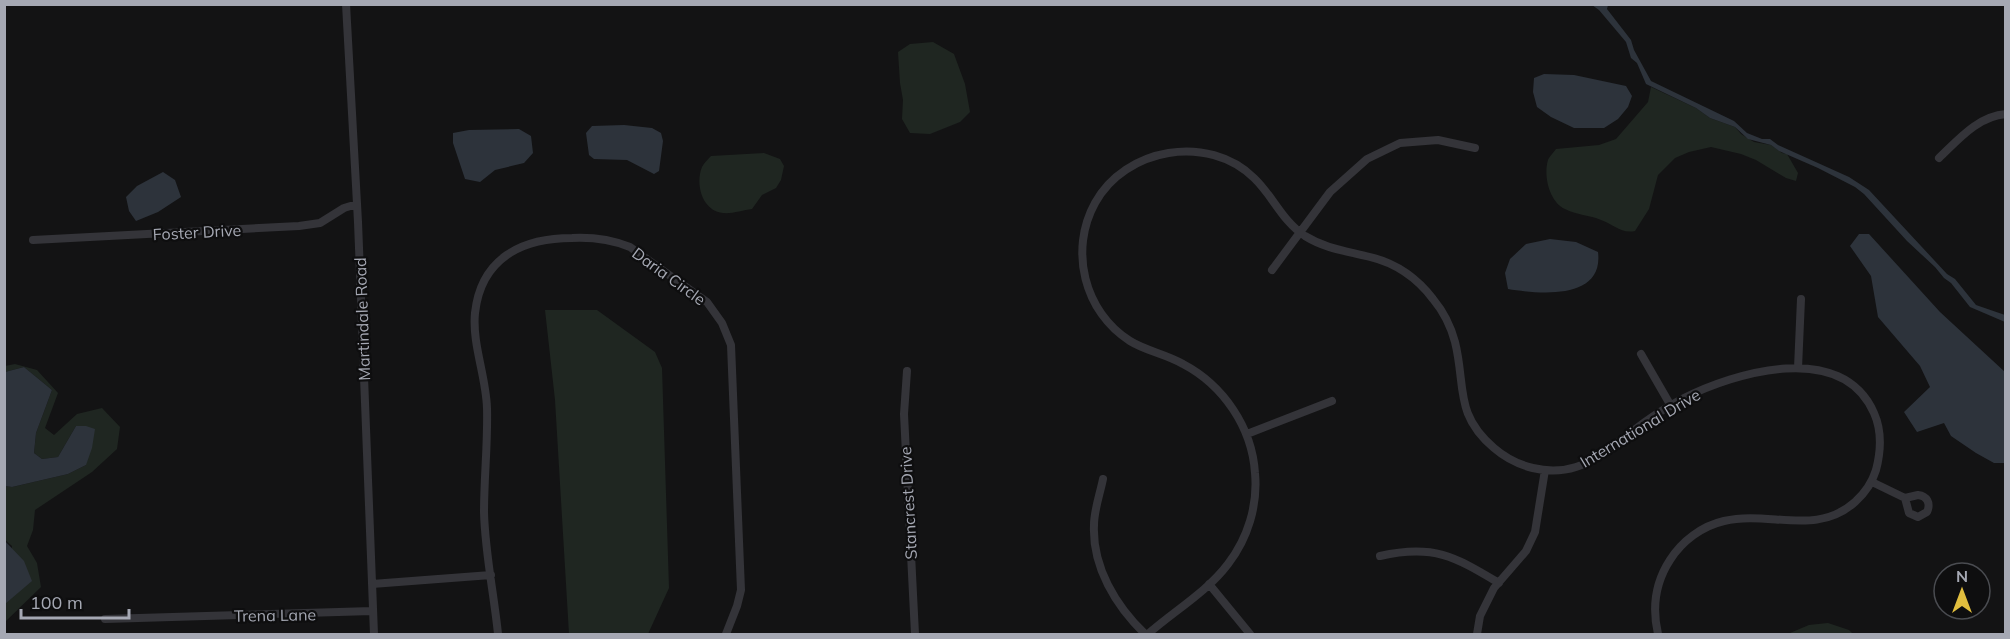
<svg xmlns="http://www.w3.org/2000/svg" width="2010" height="639" viewBox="0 0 2010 639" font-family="Mulish,sans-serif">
<rect width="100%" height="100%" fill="#131314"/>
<path fill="#1f2621" d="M933 42 954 54 965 84 970 112 960 122 930 134 910 133 902 119 903 100 900 83 898 52 910 44Z
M1651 87 1696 108 1710 118 1735 127 1741 134 1754 142 1771 145 1782 153 1787 154 1798 173 1796 181 1786 178 1756 160 1741 154 1711 147 1689 152 1675 158 1658 175 1649 209 1635 231C1621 234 1613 224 1601 220 1590 215 1576 215 1565 209 1550 202 1543 177 1548 160 1549 157 1554 152 1556 149L1599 145 1616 139 1648 102Z
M764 153 780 159 784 166 781 180 776 188 762 195 752 209C743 210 732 214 723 213 702 211 695 184 702 167 704 163 708 159 711 156Z
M545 310H597L655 352 662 368 669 588 648 634H569L555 400Z
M15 364 37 370 58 393 45 428 54 435 77 414 102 408 120 427 117 449 92 472 35 510 33 530 27 546 37 563 41 587 5 622V604L12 546 5 540V486L12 487 68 474 86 465 76 426 58 457 42 459 34 453 36 433 52 390 24 367 5 372V366Z
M1828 623 1849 630 1853 634 1790 633 1809 625Z"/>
<path fill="#2d333b" d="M1592 5H1608L1607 9 1631 40 1634 50 1651 81 1734 121 1747 133 1762 139H1770L1778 145 1849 177 1869 190 1947 274 1955 279 1976 305 2005 315V322L1970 307 1951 283 1944 278 1935 267 1907 241 1864 194 1855 187 1818 168 1779 151 1771 145 1748 139 1735 127 1710 118 1696 108 1646 84 1637 63 1631 58 1626 42 1599 10Z
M1544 74 1574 75 1626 86 1632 96 1628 107 1618 119 1604 128H1574L1551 117 1537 107 1533 92 1534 78Z
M624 125 652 128 661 133 663 141 659 171 654 174 627 160 594 159 589 155 586 133 592 126Z
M519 129 531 136 533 153 524 163 495 170 480 182 465 179 453 143V133L469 130Z
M163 172 175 180 181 197 158 212 136 221 129 211 126 197 137 186Z
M1859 234H1869L1940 312 2005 372V463H1994L1976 453 1951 436 1944 423 1917 432 1904 412 1930 387 1920 366 1878 317 1871 276 1850 246Z
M1550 239 1576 242 1598 252C1604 301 1539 294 1508 289L1505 273 1510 259 1526 244Z
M24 367 52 390 36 433 34 453 42 459 58 457 76 426H86L95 429 92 448 86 465 68 474 12 487 5 486V372Z
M4 540 24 561 32 581 5 604Z"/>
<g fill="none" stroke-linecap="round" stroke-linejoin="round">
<path stroke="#343439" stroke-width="8" d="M346 4 358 222 374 634
M1939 158C1958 140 1978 116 2006 114
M33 240 299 226 320 223 344 208 357 204
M1272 270 1330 192 1367 159 1400 143 1438 140 1475 148
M1641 354 1671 406
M1798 368 1801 299
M907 371 904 414 915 634
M1247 434 1332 401
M1103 479C1100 494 1094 510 1094 525 1092 567 1116 606 1145 634
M1872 482 1905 498
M1918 495C1927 496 1931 503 1927 512L1918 517 1909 513 1905 498Z
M1380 556C1433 544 1454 556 1499 583
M372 584 491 575
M1209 584 1250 634
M105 619 372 611
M498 634C494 594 485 553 484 512 484 477 488 442 487 408 486 376 472 344 475 313 481 258 522 238 572 238 593 237 610 239 630 247L707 302 722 323 731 345 741 590 737 606 726 634
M1148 634C1174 611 1207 592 1228 564 1248 538 1258 505 1255 473 1252 427 1223 385 1183 364 1166 354 1146 351 1130 341 1084 312 1069 250 1095 203 1125 148 1208 133 1254 178 1273 196 1282 221 1305 236 1326 249 1347 251 1370 257 1395 263 1417 278 1433 299 1443 311 1451 327 1455 342 1466 386 1454 414 1494 448 1516 467 1548 476 1576 467 1598 460 1615 445 1633 431 1648 419 1665 408 1682 399 1735 372 1842 340 1874 413 1882 431 1881 451 1876 470 1872 483 1865 493 1855 502 1816 537 1769 510 1724 521 1702 526 1682 541 1670 560 1655 583 1652 608 1658 634
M1477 634 1480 616 1494 588 1526 551 1535 532 1545 470"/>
</g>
<g text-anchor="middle" stroke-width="4.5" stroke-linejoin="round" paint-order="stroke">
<g font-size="16" fill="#a5a8b3" stroke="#0e0e0f">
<text transform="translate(197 232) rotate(-3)" y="6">Foster Drive</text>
<text transform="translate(669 276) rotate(36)" y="6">Daria Circle</text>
<text transform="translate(362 319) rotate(-92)" y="6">Martindale Road</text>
<text transform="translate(1640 428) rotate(-31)" y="6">International Drive</text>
<text transform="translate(908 503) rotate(-93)" y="6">Stancrest Drive</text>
<text transform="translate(275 615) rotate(-1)" y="6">Trena Lane</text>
</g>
</g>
<rect width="2010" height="639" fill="none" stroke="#a5a8b3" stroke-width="12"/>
<g transform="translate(1962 591)"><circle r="28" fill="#0e0e0f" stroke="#4a4c51" stroke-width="1.5"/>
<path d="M0-4.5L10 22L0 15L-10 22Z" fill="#e1be3e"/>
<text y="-9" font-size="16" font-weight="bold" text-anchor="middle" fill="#a5a8b3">N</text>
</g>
<path d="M21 609v9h108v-9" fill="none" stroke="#a5a8b3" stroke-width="3"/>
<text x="30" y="609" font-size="18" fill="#a5a8b3" stroke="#0e0e0f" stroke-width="4.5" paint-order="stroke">100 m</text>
</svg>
